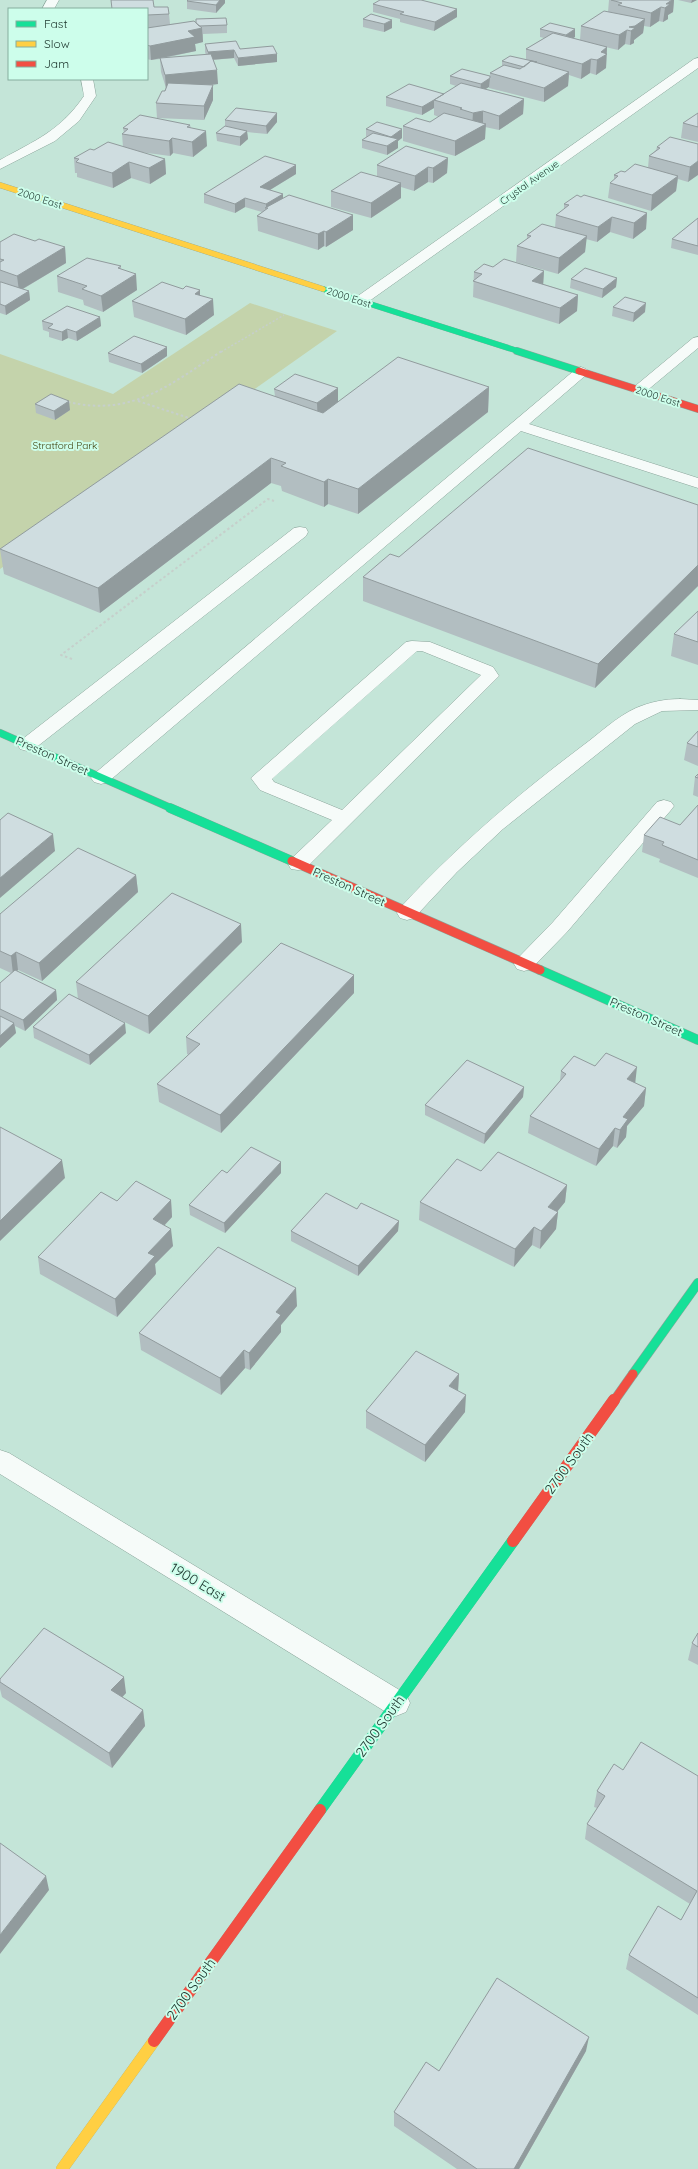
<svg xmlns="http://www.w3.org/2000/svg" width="698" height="2169" viewBox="0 0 698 2169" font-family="Quicksand,sans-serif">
<rect width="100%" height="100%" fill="#c4e5d8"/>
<path fill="#c4d3ab" d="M250 303 337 331 0 569V354L113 394Z"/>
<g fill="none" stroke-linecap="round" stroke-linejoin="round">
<g stroke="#8aa49a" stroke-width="1">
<path id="lane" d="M698 337V348L644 393H634L631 390 634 387 693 338Z
M581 367 586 369 589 372 586 375 529 424 698 478V488L521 431 108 782 101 784 94 782 91 778 94 774 576 369Z
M300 527 306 528 308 532 306 536 34 749 27 751 20 749 18 745 20 741 294 528Z
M412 641 430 642 493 667 499 676 305 869 298 870 291 869 288 864 291 859 332 820 260 790 251 778 406 642ZM417 651H422L481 675 342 810 274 782 272 779Z
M680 699 698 700V710L662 711 635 724 503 829 457 872 414 918 407 920 400 918 397 913 400 908C455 848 516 796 581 747 599 734 616 717 636 708 650 702 665 699 680 699Z
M664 800 671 802 674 806 671 810 567 932 531 969 524 971 517 969 514 964 517 959 553 922 657 802Z"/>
</g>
<g stroke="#8aa49a" stroke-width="1">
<path id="street" d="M47 0H59L54 9H42Z
M698 58V68L365 304H355L353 301 355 298 694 59Z
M81 79H93L96 96 79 121 55 141 0 169V160C36 140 60 131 84 96Z
M0 1450 9 1453 406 1694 410 1703 406 1712 396 1716 386 1712 0 1474Z"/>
</g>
<g stroke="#8aa49a" stroke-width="6">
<path id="fast-far3" d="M323 289 521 352"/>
</g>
<g stroke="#8aa49a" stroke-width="8">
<path id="fast-far2" d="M517 351 579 371
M0 733 173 809"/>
</g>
<g stroke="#8aa49a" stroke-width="10">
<path id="fast-far1" d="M170 808 292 861
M540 970 698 1040
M633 1374 698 1283"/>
</g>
<g stroke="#8aa49a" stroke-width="12">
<path id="fast" d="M320 1810 513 1541"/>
</g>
<g stroke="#8aa49a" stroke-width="6">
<path id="slow-far1" d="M0 185 323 289"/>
</g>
<g stroke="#8aa49a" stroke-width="12">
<path id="slow" d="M62 2169 154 2041"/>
</g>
<g stroke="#8aa49a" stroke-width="8">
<path id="jam-far2" d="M579 371 698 409"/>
</g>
<g stroke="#8aa49a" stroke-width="10">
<path id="jam-far1" d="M292 861 540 970
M614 1401 633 1374"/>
</g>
<g stroke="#8aa49a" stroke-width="12">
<path id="jam" d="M513 1541 614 1400
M154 2041 320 1810"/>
</g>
<path stroke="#c6cfcb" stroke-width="1.5" stroke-dasharray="2 2" stroke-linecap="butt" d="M221 352 284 315"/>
<path stroke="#c6cfcb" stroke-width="2" stroke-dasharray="2.5 2.5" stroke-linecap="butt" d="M138 401 192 419
M68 402C134 417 170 384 222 351
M72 659 61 655 268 499 274 501"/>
<use href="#lane" fill="#f6fbf9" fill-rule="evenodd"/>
<use href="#street" fill="#f6fbf9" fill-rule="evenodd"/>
<use href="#fast-far3" stroke="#16e098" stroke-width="5.5"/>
<use href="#fast-far2" stroke="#16e098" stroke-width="7"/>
<use href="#fast-far1" stroke="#16e098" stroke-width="9"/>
<use href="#fast" stroke="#16e098" stroke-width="12"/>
<use href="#slow-far1" stroke="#ffcf43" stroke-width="5.5"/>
<use href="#slow" stroke="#ffcf43" stroke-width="12"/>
<use href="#jam-far2" stroke="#f24e42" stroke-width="7"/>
<use href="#jam-far1" stroke="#f24e42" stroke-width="9"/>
<use href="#jam" stroke="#f24e42" stroke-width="12"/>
</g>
<path fill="#b2bec1" d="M188 0H225V3L216 13 187 9V1Z
M609 0H674L673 12 668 15V19L663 22 659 21 650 27 644 26 643 33 634 40V43L630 45 625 44 618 50 593 44 607 47 606 68 596 75 590 73 581 79 569 75 568 86 544 102 489 88V87L486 89 524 99 523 114 499 130 485 127V139L455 156 403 141V126L430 122 439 117 434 115V108L422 115 386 106V97L444 94 456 86 450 84V76H490V73L502 66V61L526 59V49L544 38 540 37V29L575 37 573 38 580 40 581 26 608 12Z
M678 0H697L691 3Z
M373 4 457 17 434 31 400 22V19L373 12Z
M147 9 169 14 170 24 196 22 227 25V33L203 34V42L195 44 196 51 164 58 206 55 205 52V44L277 54V62L238 66 234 58 213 60 218 84 210 85 213 100 204 120 157 118 156 103 166 88 161 72 160 59 151 60 147 59Z
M371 14 392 28 384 32 363 27V19Z
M698 113V142L681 138 683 123Z
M225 120 277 122 267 134 247 132 248 139 240 146 217 141 216 133 225 126Z
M190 125 191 128 207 146 193 157 173 153 170 156 140 152 165 159 166 174 150 184 131 178 113 188 77 177V173H75L74 158 94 150 123 147 122 134 124 133 123 128Z
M366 129H402V138L398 141V148L387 155 362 148V140L366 137Z
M698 144 688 182 678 179 676 191 651 211 608 198 610 183 614 180V175L625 172 648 168 649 156 656 150 657 147Z
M448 158 447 173 433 183 428 182 414 191 401 187V198L371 218 331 207V191L377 176V165Z
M296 165V174L270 190 283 194V198L353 230 326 247 324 246 318 250 258 231 257 216 262 212 245 207 235 213 204 203V194Z
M564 204 647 213 646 229 633 239 610 232 597 242 586 239 585 252 558 274 516 262 517 246 527 239V235L555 228 556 215 564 209Z
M698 218V255L671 248 672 239Z
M35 241 65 247 66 263 23 289 29 291 30 300 6 315 0 313V242Z
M121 266V269L137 290 103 312 84 305 83 300 58 292 57 276Z
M493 267 544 271 543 284 578 295 577 311 559 324 473 297 474 272Z
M617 278 616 287 602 298 570 288 571 279Z
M183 289 200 290V295L214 315 186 335 134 317 132 301Z
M613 307 645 312 633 322 612 316Z
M100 317 101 326 77 341 68 338 62 341 49 337V332L43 330 42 321Z
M108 353 167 356 142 373 109 362Z
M489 387 488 412 358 514 328 504 324 507 282 491 281 486 271 483 100 613 4 574 0 549 275 396 274 389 338 402Z
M35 404 70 410 55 420 36 413Z
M698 505V586L595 688 363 601V577L399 557Z
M698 611V665L671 656 674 634Z
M698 731V766L684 760 687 743Z
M698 774V797L693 795 695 777Z
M698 805V878L659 862 660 859 642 852 644 835 680 825Z
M136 875 138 892 42 981 18 970 17 971 56 990 57 1000 25 1031 15 1026 16 1033 0 1048V983L11 973 0 968V914Z
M242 942 149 1034 104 1012 126 1033 90 1065 34 1038 33 1027 78 999 76 982Z
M354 975V993L221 1133 159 1102 157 1084 189 1055 187 1054 186 1037Z
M595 1066 646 1088 644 1106 627 1126 626 1137 617 1148 613 1146 596 1166 528 1133 530 1116 560 1081 561 1071Z
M524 1087 523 1097 484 1144 425 1115V1105Z
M481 1171 567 1185 565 1202 557 1212H558L556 1229 540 1249 532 1245 514 1267 419 1220 420 1202Z
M227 1173H281L225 1233 190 1215 189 1205Z
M171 1200 172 1217 165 1225 173 1246 155 1264 156 1274 117 1317 40 1274 38 1257 117 1201Z
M357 1209 399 1221 398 1231 358 1276 291 1241V1231Z
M297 1306 281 1325V1332L250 1370 245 1368 221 1395 141 1350 139 1333Z
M459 1374 458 1391 465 1412 425 1462 366 1428V1411Z
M698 1633V1665L688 1660 692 1643Z
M0 1679 126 1693 122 1697 143 1710 145 1726 112 1768 2 1697 0 1689Z
M623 1770 698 1776V2015L626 1969 629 1955 681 1920 690 1904 585 1839 587 1824 597 1808 594 1807 597 1791Z
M586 2051 519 2169H457L394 2126V2112Z"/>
<path fill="#919b9d" d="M220 0H225V3L216 13V5Z
M672 0H674L673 12 668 15V19L663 22 665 8 666 4Z
M692 0H697L691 3Z
M661 7 659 21 650 27 651 13Z
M457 9V17L434 31 435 22Z
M645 19 643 33 634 40V43L630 45 631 31 629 27Z
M392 20V28L384 32V24Z
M202 28 203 42 195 44 196 51 151 60 150 46 188 31Z
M575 29V37L565 43 566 35Z
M627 30 625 44 618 50 619 35Z
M607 47 606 68 596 75 597 60 601 52Z
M234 50V58L209 60 208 52Z
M277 54V62L238 66V58Z
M591 59 590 73 581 79 582 64Z
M217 70 218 84 166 90 165 75Z
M569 72 568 86 544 102V88Z
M490 78 489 87 480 92 481 84Z
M213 85V100L204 120V106Z
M444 94 443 102 434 100V108L422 115V107Z
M524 99 523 114 499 130V116Z
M483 111V126L486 124 485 139 455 156V141L472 128 473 113Z
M277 113V122L267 134 266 126Z
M402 129V138L398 141V148L387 155V146L391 144V137Z
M206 131 207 146 193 157 192 142Z
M247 131 248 139 240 146V137Z
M172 138 173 153 170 156 169 141Z
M448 158 447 173 433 183V168Z
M165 159 166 174 150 184 149 168Z
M698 161V175L688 182 690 167Z
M129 162 131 178 113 188 112 173Z
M296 165V174L260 196V187Z
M428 167V182L414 191 415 176Z
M678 176 676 191 651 211 652 195Z
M401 183V198L371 218V203Z
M283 194V203L268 208H266V204Z
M245 198V207L235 213V204Z
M647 213 646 229 633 239 634 223Z
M353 215V230L326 247V232Z
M612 217 610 232 597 242 598 227Z
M324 231V246L318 250V234Z
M587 236 585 252 558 274 559 258Z
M65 247 66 263 19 291 17 276Z
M544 271 543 287 532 281Z
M136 274 137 290 103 312 101 296Z
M617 278 616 287 602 298 603 289Z
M200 290V306L195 294Z
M29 291 30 300 6 315 5 306Z
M578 295 577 311 559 324 560 308Z
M213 299 214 315 186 335 185 319Z
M646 303 645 312 633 322 634 313Z
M100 317 101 326 77 341 76 332Z
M67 329 68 338 62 341V332Z
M167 347V356L142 373 141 364Z
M489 387 488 412 358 514V489Z
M338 388V412L318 427 317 403Z
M69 401 70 410 55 420 54 411Z
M271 458V483L100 613 98 588Z
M328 479V504L324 507V482Z
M698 565V586L595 688 598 664Z
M53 834 55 851 0 898V878Z
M136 875 138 892 42 981 39 963Z
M241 924 242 942 149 1034 148 1016Z
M16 952 18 970 13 974 11 956Z
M354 975V993L221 1133 220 1115Z
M56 990 57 1000 25 1031 23 1020Z
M14 1023 16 1033 0 1048V1036Z
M125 1023 126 1033 90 1065 89 1055Z
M637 1067 635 1085 627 1079Z
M524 1087 523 1097 484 1144 485 1134Z
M646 1088 644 1106 627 1126 626 1137 617 1148 620 1130 623 1117Z
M615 1128 613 1146 596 1166 599 1149Z
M62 1160 65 1178 0 1241V1221Z
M281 1162V1173L225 1233 224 1223Z
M567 1185 565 1202 546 1225 548 1207Z
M171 1200 172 1217 154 1236 153 1219Z
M558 1212 556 1229 540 1249 541 1231Z
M399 1221 398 1231 358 1276V1266Z
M534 1227 532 1245 514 1267 515 1249Z
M171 1229 173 1246 155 1264 156 1274 117 1317 115 1299 148 1253Z
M296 1288 297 1306 281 1325V1332L250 1370 249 1353 276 1312Z
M244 1350 245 1368 221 1395 220 1378Z
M459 1374 458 1391 449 1386Z
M466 1395 465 1412 425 1462V1445Z
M124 1677 126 1693 114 1706 111 1690Z
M143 1710 145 1726 112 1768 109 1753Z
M46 1876 49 1890 0 1954V1935Z
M589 2037 586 2051 519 2169H514Z"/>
<path fill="#cfdde0" stroke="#919b9d" d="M111 0H153L154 7H168L169 14 147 15V9H112Z
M188 0H220L216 5 187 1Z
M380 0H421L457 9 435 22 400 14 404 12 373 4Z
M611 0H672L666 4H670L665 8 661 7 651 13 618 5 622 3Z
M604 11 645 19 635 26 629 27 635 28 631 31 627 30 619 35 581 26Z
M371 14 392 20 384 24 363 19Z
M226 18 227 25 199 26 196 23V19Z
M194 21 202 28 188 31 195 37 150 46 147 45V28Z
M550 23 575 29 566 35 540 29Z
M553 33 607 47 601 52 607 54 597 60 591 59 582 64 526 49Z
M236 41 240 49 273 46 277 54 238 58 234 50 208 52 205 44Z
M211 54 217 70 165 75 160 58Z
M510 56 537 62 531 61 524 67 502 61Z
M531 61 569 72 544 88 490 73 504 65 520 69Z
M462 69 490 76V78L481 84 450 76Z
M168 83 213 85 204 106 156 103 162 91H165Z
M461 83 524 99 499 116 483 111 473 113 460 109 462 108 434 100Z
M409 84 444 94 422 107 386 97Z
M236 108 277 113 266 126 225 120Z
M444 113 486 124 455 141 403 126 416 118 430 122Z
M698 113V127L683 123Z
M140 115 190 125 187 127 206 131 192 142 172 138 169 141 122 134 128 129 123 128Z
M377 122 402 129 391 137 366 129Z
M225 126 247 131 240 137 216 133Z
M373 133 398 139 387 146 362 140Z
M670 137 698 144V161L690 167 649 156 660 148 657 147Z
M108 142 165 159 149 168 129 162 112 173 76 162 79 159 74 158 90 149 94 150Z
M406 146 448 158 433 168 428 167 415 176 377 165Z
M265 156 296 165 260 187 283 194 266 204 245 198 235 204 204 194Z
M635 164 678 176 652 195 610 183 618 176 614 175 621 171 625 172Z
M361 172 401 183 371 203 331 191Z
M289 195 353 215 326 232 324 231 318 234 257 216 268 208H265Z
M577 195 581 197 584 195 647 213 634 223 612 217 598 227 556 215 569 205 564 204Z
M698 218V246L672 239Z
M542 224 587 236 559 258 517 246 531 236 527 235Z
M14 234 35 241 39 239 65 247 17 276 0 270V262L4 260 0 259V242Z
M87 258 121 266 118 268 136 274 101 296 82 289 87 286 57 276Z
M504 259 544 271 532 281 578 295 560 308 473 281 482 274 474 272 484 264 493 267Z
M585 268 617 278 603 289 571 279Z
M0 282H1L29 291 5 306 0 304Z
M162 282 183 289 186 286 200 290 195 294 213 299 185 319 132 301Z
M625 297 646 303 634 313 613 307Z
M67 306 100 317 76 332 67 329 62 332 48 328 53 324 42 321Z
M134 336 167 347 141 364 108 353Z
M398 357 489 387 358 489 328 479 324 482 281 466 286 463 271 458 98 588 0 549 239 384 323 413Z
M295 374 338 388 317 403 274 389Z
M51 394 69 401 54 411 35 404Z
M528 448 698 505V565L598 664 363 577 390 554 399 557Z
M698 611V642L674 634Z
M698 731V747L687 743Z
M698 774V778L695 777Z
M698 805V860L662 845 664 842 644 835 660 817 680 825Z
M8 813 53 834 0 878V820Z
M78 848 136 875 39 963 16 952 11 956 0 951V914Z
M172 893 241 924 148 1016 76 982Z
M281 943 354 975 220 1115 157 1084 200 1044 186 1037Z
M15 970 56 990 23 1020 0 1009V983Z
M69 994 125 1023 89 1055 33 1027Z
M0 1016 14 1023 0 1036Z
M606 1053 637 1067 627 1079 646 1088 623 1117 628 1119 620 1130 615 1128 599 1149 530 1116 566 1074 561 1071 574 1056 595 1066Z
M467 1060 524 1087 485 1134 425 1105Z
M0 1127 62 1160 0 1221Z
M251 1147 281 1162 224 1223 189 1205 222 1170 227 1173Z
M498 1152 567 1185 548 1207 558 1212 541 1231 534 1227 515 1249 420 1202 457 1159 481 1171Z
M136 1181 171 1200 153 1219 171 1229 148 1253 155 1256 115 1299 38 1257 101 1192 117 1201Z
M326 1193 357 1209 361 1203 399 1221 358 1266 291 1231Z
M218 1247 296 1288 276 1312 281 1315 249 1353 244 1350 220 1378 139 1333Z
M416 1351 459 1374 449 1386 466 1395 425 1445 366 1411Z
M44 1628 124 1677 111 1690 143 1710 109 1753 0 1682V1679Z
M698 1633V1647L692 1643Z
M641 1742 698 1776V1998L629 1955 658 1906 681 1920 697 1891 587 1824 605 1796 597 1791 614 1764 623 1770Z
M0 1843 46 1876 0 1935Z
M497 1978 589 2037 514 2169H477L394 2112 426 2062 439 2071Z"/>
<g text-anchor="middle" stroke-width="4" stroke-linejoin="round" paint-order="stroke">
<g font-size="10" fill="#1b332b" stroke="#cdfeeb">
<text transform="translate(529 182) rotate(-35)" y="4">Crystal Avenue</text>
<text transform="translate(40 198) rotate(18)" y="4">2000 East</text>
<text transform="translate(349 297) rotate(18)" y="4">2000 East</text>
<text transform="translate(658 396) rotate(18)" y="4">2000 East</text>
</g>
<g font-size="10" fill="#3e3e0a" stroke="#cdfeeb">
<text x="65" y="449">Stratford Park</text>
</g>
<g font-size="12" fill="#1b332b" stroke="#cdfeeb">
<text transform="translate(52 756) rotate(24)" y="4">Preston Street</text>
<text transform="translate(349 887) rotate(24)" y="4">Preston Street</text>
<text transform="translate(646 1017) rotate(24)" y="4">Preston Street</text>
</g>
<g font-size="14" fill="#1b332b" stroke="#cdfeeb">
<text transform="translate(569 1463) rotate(-54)" y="5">2700 South</text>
<text transform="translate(198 1582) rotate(31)" y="5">1900 East</text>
<text transform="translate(380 1726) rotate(-54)" y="5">2700 South</text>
<text transform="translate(191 1989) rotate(-54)" y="5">2700 South</text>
</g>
</g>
<rect x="8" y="8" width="140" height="72" fill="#cdfeeb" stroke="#86ad9e"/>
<rect x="16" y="21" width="20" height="6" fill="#16e098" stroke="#86ad9e"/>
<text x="44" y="28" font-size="12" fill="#1b332b">Fast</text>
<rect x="16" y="41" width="20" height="6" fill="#ffcf43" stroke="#86ad9e"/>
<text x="44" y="48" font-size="12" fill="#1b332b">Slow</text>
<rect x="16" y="61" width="20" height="6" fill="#f24e42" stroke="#86ad9e"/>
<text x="44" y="68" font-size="12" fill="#1b332b">Jam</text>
</svg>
